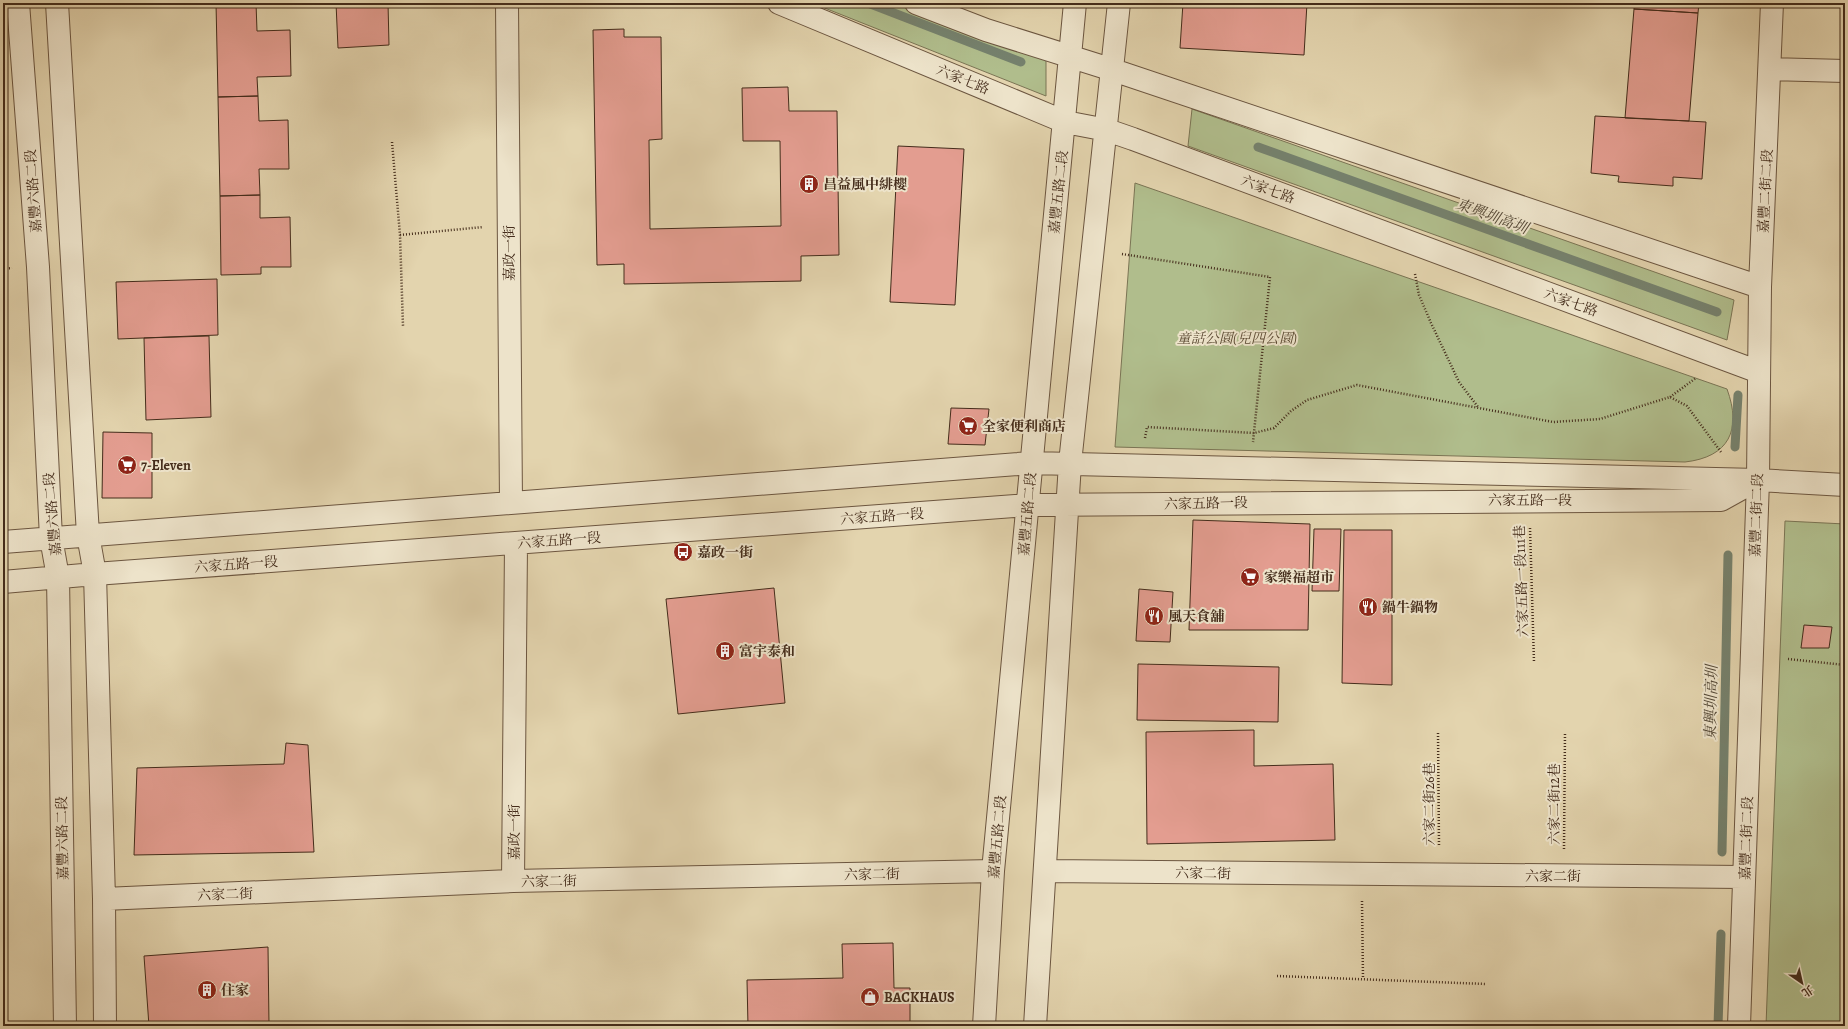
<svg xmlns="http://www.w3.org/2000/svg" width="1848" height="1029" viewBox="0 0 1848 1029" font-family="Alegreya,'Noto Serif TC',serif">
<rect width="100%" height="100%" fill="#e3d4ae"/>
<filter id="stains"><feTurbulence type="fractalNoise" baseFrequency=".005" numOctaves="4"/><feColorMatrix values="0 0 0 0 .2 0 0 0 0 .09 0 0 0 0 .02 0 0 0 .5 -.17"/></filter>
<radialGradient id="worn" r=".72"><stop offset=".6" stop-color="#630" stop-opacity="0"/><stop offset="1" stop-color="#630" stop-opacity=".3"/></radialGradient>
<path fill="#b0bd8c" stroke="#7a7454" d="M812 3H899L1046 60V96Z
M1192 109 1734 300 1727 340 1188 146Z
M1135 183 1727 389C1742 430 1729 457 1685 462L1115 447Z
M1785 521 1845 524V1026H1766Z"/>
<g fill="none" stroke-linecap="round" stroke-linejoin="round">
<path stroke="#75816d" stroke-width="9" d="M868 3 1021 62
M1258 147 1717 312
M1735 447 1738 395
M1722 852 1728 555
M1718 1026 1721 934"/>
</g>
<path fill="#e39d90" stroke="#442c1b" d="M216 3H256L257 31 290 30 291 76 257 77 258 96 218 97Z
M336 3H388L389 45 338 48Z
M1183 3H1307L1304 55 1180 48Z
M1634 3H1699L1698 13 1634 9Z
M1634 9 1698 13 1689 121 1625 118Z
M624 29V37H661L662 139 649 140 650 229 781 226 780 141H743L742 88 788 87 789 111H837L839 255 801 256V281L624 284V264L597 265 593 30Z
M258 96 259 121 288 120 289 169H259L260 195 220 196 218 97Z
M1595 116 1706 122 1702 179 1673 177V186L1618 182 1619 176 1591 173Z
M898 146 964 149 955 305 890 302Z
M260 195V218L290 217 291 267H261V274L221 275 220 196Z
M217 279 218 335 118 339 116 282Z
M209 336 211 417 146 420 144 338Z
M951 408 989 409 985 445 948 444Z
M103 432 152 433V498H102Z
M1193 520 1310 524 1308 630H1189Z
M1314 529H1341L1339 591H1312Z
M1344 530H1392V685L1342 683Z
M774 588 785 703 678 714 666 599Z
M1139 589 1173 592 1170 642 1136 641Z
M1804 625 1832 627 1829 648H1801Z
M1138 664 1279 667 1278 722 1137 720Z
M1254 730V766L1333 764 1335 840 1147 844 1146 732Z
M286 743 308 745 314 852 134 855 137 768 284 764Z
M893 943 894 988H910V1026H748L747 980 843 978 842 944Z
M268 947 269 1024 149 1026 144 956Z"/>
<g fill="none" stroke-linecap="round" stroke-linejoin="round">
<g stroke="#6c5640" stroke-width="24">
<path id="minor" d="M18 3 38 267 51 538 58 577 65 1026
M57 3 88 535 95 574 104 899 105 1026
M507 3 511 503
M779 3 1065 122 1107 130 1133 139 1759 372
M916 3 986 30 1113 70 1760 287
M1770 69 1845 71
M3 542 1031 463 1758 480 1845 485
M3 582 95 574 1028 505 1721 500 1757 480
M1045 871 1744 877
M513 881 516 544
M104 899 513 881 993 871
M984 1026 993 871 1075 3
M1035 1026 1070 463 1119 3
M1739 1026 1758 480 1760 287 1772 3"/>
</g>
<path stroke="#442c1b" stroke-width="2.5" stroke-dasharray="1 2" stroke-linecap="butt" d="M392 142 400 235 403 326
M400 235 483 227
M1122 254 1270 277 1253 442
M3 269 12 268
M1415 274 1419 295 1431 323 1459 382 1478 407
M1670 397 1696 378
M1145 438 1147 427 1254 433 1274 428 1291 411 1307 400 1357 385 1553 422 1600 419 1670 397 1687 406 1721 452
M1530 528 1534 662
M1788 659 1845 665
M1438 733 1439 846
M1564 849 1565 732
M1362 901 1363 979
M1277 976 1486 984"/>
<use href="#minor" stroke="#ede3ca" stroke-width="22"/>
</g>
<defs>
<g id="building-disc" transform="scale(1)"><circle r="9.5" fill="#8f2418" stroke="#ede3ca"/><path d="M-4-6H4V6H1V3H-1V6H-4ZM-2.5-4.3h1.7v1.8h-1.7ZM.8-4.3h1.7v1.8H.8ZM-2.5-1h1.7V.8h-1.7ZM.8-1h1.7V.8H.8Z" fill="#fff"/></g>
<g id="supermarket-disc" transform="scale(1)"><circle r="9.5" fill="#8f2418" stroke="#ede3ca"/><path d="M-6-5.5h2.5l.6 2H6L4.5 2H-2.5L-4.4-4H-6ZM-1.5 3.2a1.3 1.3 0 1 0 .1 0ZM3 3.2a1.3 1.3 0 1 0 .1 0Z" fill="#fff"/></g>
<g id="bus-disc" transform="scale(1)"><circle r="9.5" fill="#8f2418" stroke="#ede3ca"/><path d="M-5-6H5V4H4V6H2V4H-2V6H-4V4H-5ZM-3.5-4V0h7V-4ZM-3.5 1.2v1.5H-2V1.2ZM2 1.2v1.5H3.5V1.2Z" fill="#fff"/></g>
<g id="restaurant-disc" transform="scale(1)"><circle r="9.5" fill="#8f2418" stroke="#ede3ca"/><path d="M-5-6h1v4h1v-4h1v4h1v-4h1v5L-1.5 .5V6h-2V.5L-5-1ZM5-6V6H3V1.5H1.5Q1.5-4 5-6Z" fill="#fff"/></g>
<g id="shop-disc" transform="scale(1)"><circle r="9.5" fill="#8f2418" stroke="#ede3ca"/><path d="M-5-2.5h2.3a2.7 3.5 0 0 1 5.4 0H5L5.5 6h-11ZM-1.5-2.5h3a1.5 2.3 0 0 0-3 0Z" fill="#fff"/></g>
</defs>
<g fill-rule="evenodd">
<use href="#building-disc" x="809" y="184"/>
<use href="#supermarket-disc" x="968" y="426"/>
<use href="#supermarket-disc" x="127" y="465"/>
<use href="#bus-disc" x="683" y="552"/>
<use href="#supermarket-disc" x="1250" y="577"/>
<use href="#restaurant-disc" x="1368" y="607"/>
<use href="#restaurant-disc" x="1154" y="616"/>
<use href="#building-disc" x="725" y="651"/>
<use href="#building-disc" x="207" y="990"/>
<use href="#shop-disc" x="870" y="997"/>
</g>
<g text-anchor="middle" stroke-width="4" stroke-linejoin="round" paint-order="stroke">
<g font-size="14" fill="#442c1b" stroke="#ede3ca">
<text transform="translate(963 79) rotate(22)" y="5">六家七路</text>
<text transform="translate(1268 189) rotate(20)" y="5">六家七路</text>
<text transform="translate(33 191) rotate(-94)" y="5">嘉豐六路二段</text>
<text transform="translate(1765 191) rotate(-87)" y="5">嘉豐二街二段</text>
<text transform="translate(1058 192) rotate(-84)" y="5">嘉豐五路二段</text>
<text transform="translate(509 253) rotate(-90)" y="5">嘉政一街</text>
<text transform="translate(1571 302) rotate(20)" y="5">六家七路</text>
<text x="1530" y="505">六家五路一段</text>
<text transform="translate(1206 503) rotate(-1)" y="5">六家五路一段</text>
<text transform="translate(52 514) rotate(-95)" y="5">嘉豐六路二段</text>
<text transform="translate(1027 514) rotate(-85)" y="5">嘉豐五路二段</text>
<text transform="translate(1756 515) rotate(-88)" y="5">嘉豐二街二段</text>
<text transform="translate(882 516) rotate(-4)" y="5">六家五路一段</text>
<text transform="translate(559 540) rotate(-4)" y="5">六家五路一段</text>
<text transform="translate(236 564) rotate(-4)" y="5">六家五路一段</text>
<text transform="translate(1521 581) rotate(-92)" y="5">六家五路一段111巷</text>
<text transform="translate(1429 804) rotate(-90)" y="5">六家二街26巷</text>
<text transform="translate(1554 804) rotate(-90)" y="5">六家二街12巷</text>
<text transform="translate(514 832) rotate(-90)" y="5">嘉政一街</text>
<text transform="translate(997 837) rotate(-85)" y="5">嘉豐五路二段</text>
<text transform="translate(62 838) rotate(-91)" y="5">嘉豐六路二段</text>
<text transform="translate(1746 838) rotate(-88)" y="5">嘉豐二街二段</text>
<text transform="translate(1203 873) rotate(1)" y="5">六家二街</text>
<text transform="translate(872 874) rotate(-1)" y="5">六家二街</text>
<text x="1553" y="881">六家二街</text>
<text transform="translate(549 881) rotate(-1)" y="5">六家二街</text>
<text transform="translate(225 894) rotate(-2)" y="5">六家二街</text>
</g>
<g font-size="14" font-weight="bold" fill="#442c1b" stroke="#ede3ca" text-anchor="start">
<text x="823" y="189">昌益風中緋櫻</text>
<text x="982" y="431">全家便利商店</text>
<text x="141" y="470">7-Eleven</text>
<text x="697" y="557">嘉政一街</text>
<text x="1264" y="582">家樂福超市</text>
<text x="1382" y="612">鍋牛鍋物</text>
<text x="1168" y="621">風天食舖</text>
<text x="739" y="656">富宇泰和</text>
<text x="221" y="995">住家</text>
<text x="884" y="1002">BACKHAUS</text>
</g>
<g font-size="14" font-style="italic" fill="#5a4932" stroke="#ede3ca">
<text x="1237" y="343">童話公園(兒四公園)</text>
</g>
<g font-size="15" font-style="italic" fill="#544836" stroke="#ede3ca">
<text transform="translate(1492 216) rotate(20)" y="5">東興圳高圳</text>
<text transform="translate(1711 703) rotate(-89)" y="5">東興圳高圳</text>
</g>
</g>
<rect width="1848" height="1029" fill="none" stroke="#e3d4ae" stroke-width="16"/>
<rect x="4" y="4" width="1840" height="1021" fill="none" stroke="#442c1b" stroke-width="2"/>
<rect x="8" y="8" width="1832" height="1013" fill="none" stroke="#442c1b"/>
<g transform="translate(1802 983) rotate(146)" stroke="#ede3ca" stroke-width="3" paint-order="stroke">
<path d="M0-3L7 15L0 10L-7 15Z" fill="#442c1b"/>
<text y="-6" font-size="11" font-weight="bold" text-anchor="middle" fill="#442c1b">北</text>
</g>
<rect width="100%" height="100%" filter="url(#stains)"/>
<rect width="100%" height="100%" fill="url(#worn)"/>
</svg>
